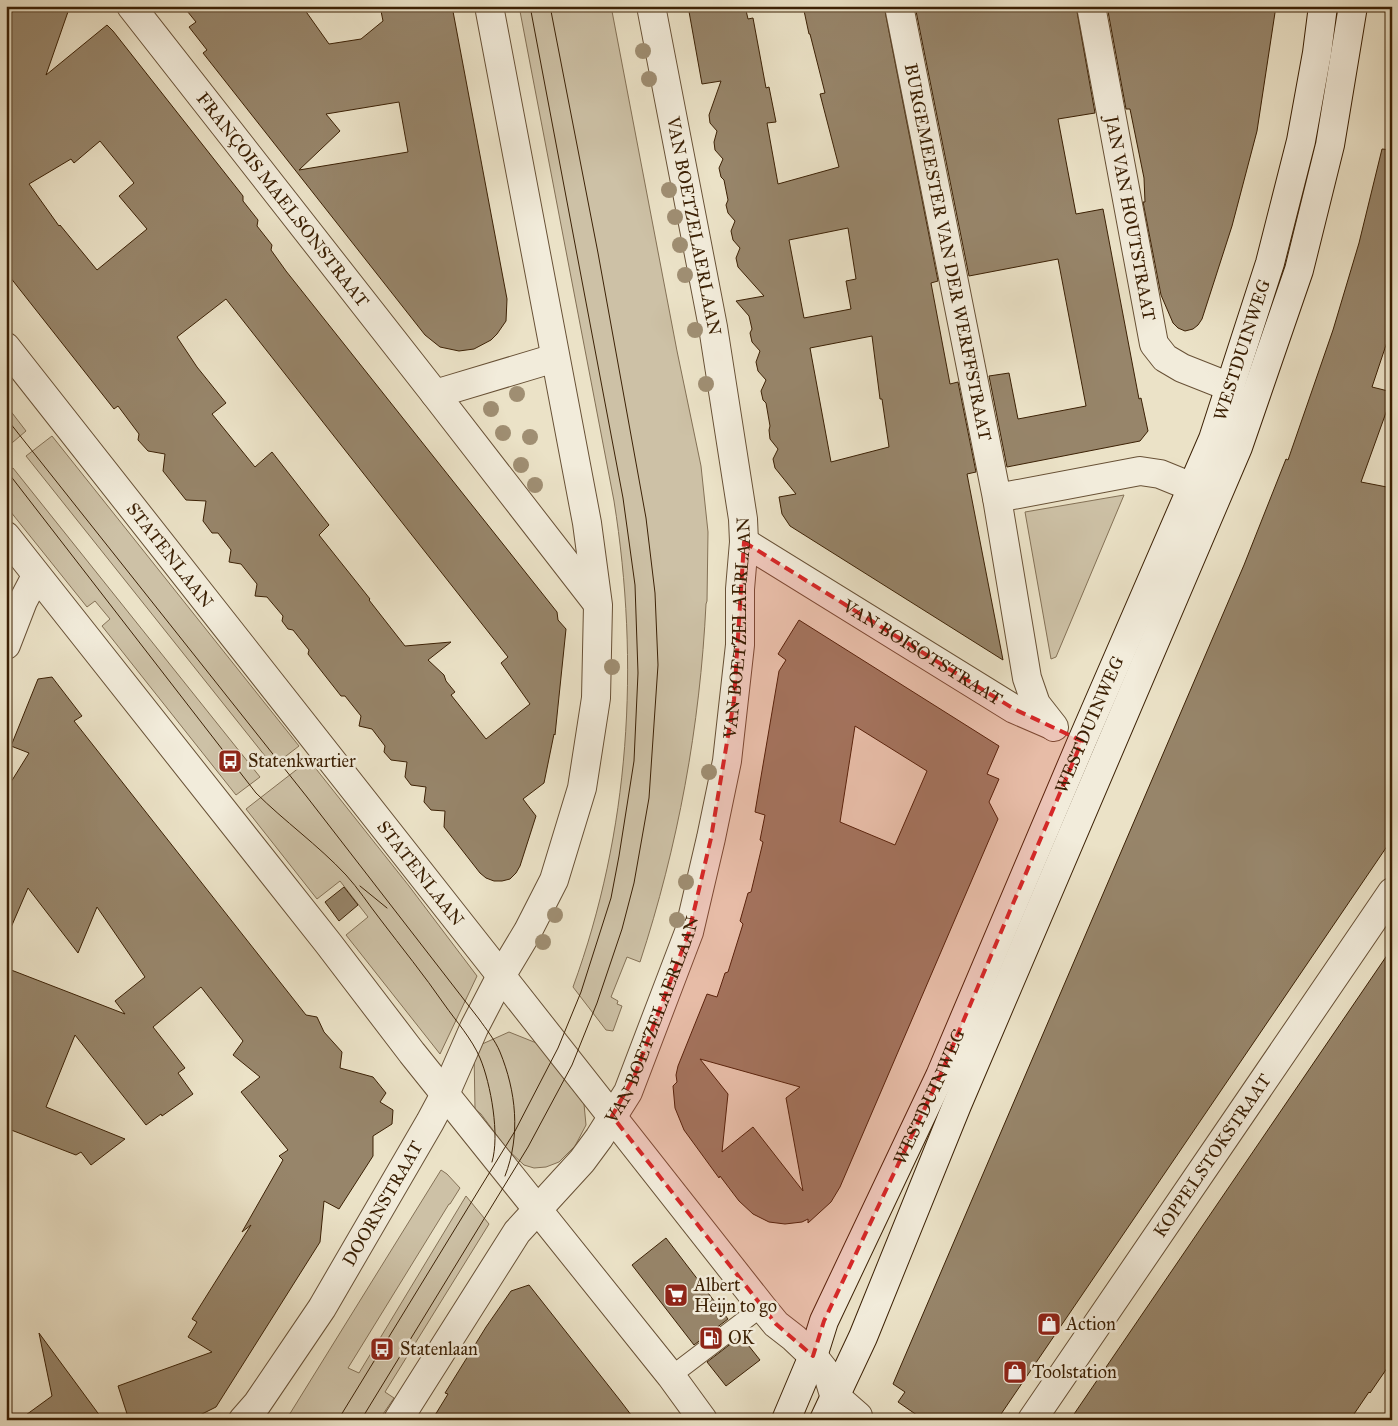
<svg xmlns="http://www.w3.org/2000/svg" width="1398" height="1426" viewBox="0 0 1398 1426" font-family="'IM FELL Great Primer',serif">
<rect width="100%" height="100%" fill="#ebe2c7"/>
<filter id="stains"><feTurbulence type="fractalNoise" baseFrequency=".004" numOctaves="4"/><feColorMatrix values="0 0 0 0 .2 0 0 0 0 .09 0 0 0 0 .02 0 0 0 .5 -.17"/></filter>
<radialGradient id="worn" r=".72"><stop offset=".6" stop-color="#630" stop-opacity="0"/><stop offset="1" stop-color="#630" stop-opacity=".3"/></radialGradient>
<path fill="#cdc1a6" stroke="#847156" d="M519 6H611L677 351 701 466 708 532 707 601 706 604C700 726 678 846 640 962L627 957 611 997 618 1001 617 1004 622 1006 613 1031 606 1030 573 987C630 831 640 664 614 501Z
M6 405 26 431 6 448Z
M52 436 299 746 273 766 26 456Z
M13 468 260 777 236 795 102 626 110 619 95 601 87 607 6 506V473Z
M1124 495 1056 657 1051 659 1025 512Z
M309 760 409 886 477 976 440 1054 346 935 368 917 340 881 317 899 246 809Z
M509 1032 539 1044 562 1072 584 1104 586 1125 575 1146 559 1162 546 1167 534 1168 524 1165 507 1149 481 1114 475 1109 474 1051 480 1045Z
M441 1170 447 1174 460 1188 450 1204H449L348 1368 359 1373 466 1196 489 1224 385 1392 394 1398 379 1420H286Z"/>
<path fill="#97856a" stroke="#3c2105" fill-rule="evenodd" d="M6 6H70L46 75 107 25 113 31 243 196V201L258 220 257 226 272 245 271 250 286 271 557 612 558 620 566 629 555 735 554 734 544 783 523 799 536 816 520 866 516 873 510 879 502 881H494L486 878 480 873 444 827 445 811 431 810 424 802 426 787 411 785 405 777 407 762 391 760 384 752 385 746 372 729 359 726 361 716 345 696H341L308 654 309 650 293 630 288 629 282 621 283 616 267 597 255 596 257 584 241 564 229 562 231 550 218 533H212L203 521 206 501 186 500 163 471 165 454 148 451 138 440 139 434 118 406 114 409 6 272ZM100 141 134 183 119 196 147 229 97 270 60 225 59 226 29 184 71 159 74 163ZM226 299 508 657 501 663 530 704 486 739 451 695 455 692 446 681 444 675 428 660 451 642 405 646 369 600 370 599 319 535 329 525 272 452 255 467 212 414 226 403 197 367 177 337Z
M183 6H302L329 44 361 39 383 21 380 6H452L507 299 506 321 497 334 491 340 474 349 459 351 440 347 425 335 203 53 207 50 189 27 196 22ZM399 102 408 152 299 170 340 131 326 114Z
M688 6H745L748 19 753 18 766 88 769 87 776 122 767 123 778 184 839 167 820 94 825 93 810 34H809L803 6H884L938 281 931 283 950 384 958 382 976 472 967 474 1003 660 790 526 782 514 779 497 796 494 775 468 773 459 778 449 770 439 769 430 770 426 766 403 763 400 761 391 766 380 758 371 756 362 760 351 752 342 750 333 752 329 749 316 736 301 764 296 738 267 736 258 740 248 733 240 731 231 735 221 728 213 726 205 728 200 724 180 721 177 719 168 723 159 715 150 714 142 717 131 710 123 709 115 721 81 702 84ZM848 228 856 279 846 281 851 309 804 318 789 240ZM872 336 880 399H882L889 447 831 462 810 348Z
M915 6H1076L1095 113 1058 119 1076 214 1103 209 1139 399 1141 398 1148 431 1140 441 1007 467 989 376 1009 373 1018 419 1086 406 1058 259 969 276Z
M1107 6H1276L1257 131 1232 226 1213 285 1202 319 1198 325 1193 329 1185 331 1178 328 1173 323 1161 295 1143 202H1145L1144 178 1130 109H1126Z
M1382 149 1392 150V327L1372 387 1392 392V396L1361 482 1392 488V839L997 1420H924L898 1402 905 1392 893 1384 1244 565 1286 459 1288 460 1333 330 1359 243Z
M799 620 999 746 987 774 999 779 989 802 998 819 840 1187 831 1202 808 1223V1219L802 1222 785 1224 769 1222 753 1214 739 1201 720 1176 719 1178 684 1130 675 1108 673 1086 677 1082 676 1075 678 1066 707 994 717 997 725 973 728 972 743 924 740 921 748 893 751 892 763 842 760 840 765 815 755 812 779 671 786 660 778 654ZM855 726 927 771 895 845 840 822ZM700 1059 800 1087 786 1098 803 1191 753 1127 722 1152 728 1094Z
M52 677 82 716 74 721 306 1015 317 1017 324 1032 342 1052 340 1068 373 1077 386 1093 380 1102 393 1110 392 1124 373 1136V1156L339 1209 324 1201 320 1242 216 1407 190 1420H129L118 1386 212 1352 188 1337 197 1322 192 1319 251 1225 242 1232 283 1160 279 1156 288 1150 241 1092 260 1077 233 1055 243 1041 201 987 153 1027 185 1068 178 1073 193 1094 162 1116 161 1114 146 1125 75 1035 46 1107 125 1139 91 1165 81 1152 76 1155 6 1128V968L125 1014 115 1001 145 977 97 907 78 953 28 888 6 939V790L29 753 11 746 38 679Z
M344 887 358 905 339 921 325 902Z
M1392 948V1361L1370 1393 1369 1392 1350 1420H1070Z
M666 1238 728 1319 694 1345 632 1265Z
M529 1285 619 1399 635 1420H432L448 1394 445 1393 486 1327 511 1291Z
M39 1333 103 1420H19L52 1396Z
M741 1336 760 1360 726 1386 707 1362Z"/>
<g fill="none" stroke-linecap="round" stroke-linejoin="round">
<g stroke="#685136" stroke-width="20">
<path id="service" d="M671 1376 762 1307"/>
</g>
<g stroke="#685136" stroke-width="30">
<g id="minor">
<path id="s1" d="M131 6 435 394 597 603"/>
<path id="s2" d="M899 6 997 498 1027 678 1036 704 1054 727"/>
<path id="s3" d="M1091 6 1154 344 1165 358 1182 368 1230 387"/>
<path d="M435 394 555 358"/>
<path d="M997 498 1140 471 1160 474 1192 487"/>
<path id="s4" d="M744 542 1014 709 1051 725"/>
<path d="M6 645 23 601 36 576"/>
<path d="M834 1395 858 1416"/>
<path id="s5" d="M243 1420 257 1404 322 1308 430 1122 445 1094 474 1028 501 976 528 931 554 880 582 788 596 698 598 605 587 523 489 6"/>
<path id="s6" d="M398 1420 517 1232 582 1161 599 1138 628 1092 665 995 689 932 711 838 727 761 740 645V589L744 542 743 519 713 327 651 6"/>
<path id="s7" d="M1032 1420 1392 892"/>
</g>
</g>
<g stroke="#685136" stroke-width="30">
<g id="tertiary">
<path id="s8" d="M6 347 762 1307 776 1324 794 1338 813 1356 828 1375 834 1395"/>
<path d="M6 536 328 943 412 1053 671 1376 703 1420"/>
</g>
</g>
<g stroke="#3c2105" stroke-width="30">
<g id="secondary">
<path id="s9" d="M786 1420 813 1356 824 1321 940 1076 1082 741 1213 439 1270 263 1301 141 1317 53 1323 6"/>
<path d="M824 1420 863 1337 957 1105 1238 447 1299 270 1330 145 1353 6"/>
</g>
</g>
<use href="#service" stroke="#f2ecdb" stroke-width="18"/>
<use href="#minor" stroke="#f2ecdb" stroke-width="28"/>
<use href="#tertiary" stroke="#f2ecdb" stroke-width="28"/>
<use href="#secondary" stroke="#f2ecdb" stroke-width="28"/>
<path stroke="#3c2105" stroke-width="1" d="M6 418 307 797 479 1019C486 1029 495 1040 500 1052 516 1091 521 1135 505 1176
M6 470 256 793C284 821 318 845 346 875 358 888 369 905 380 919 402 948 424 975 444 1004 456 1021 472 1039 480 1058 491 1084 500 1136 492 1162
M360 886 387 908
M338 1420 515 1131 558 1048 581 992 611 898 619 856 634 761 638 673 635 585 623 498 530 6
M361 1420 528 1147 572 1065 597 1003 622 929 634 883 649 798 658 665 655 593 646 518 598 253 550 6"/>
</g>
<g fill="#9f8e72">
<circle cx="643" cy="51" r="8"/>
<circle cx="649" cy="79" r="8"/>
<circle cx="669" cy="190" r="8"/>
<circle cx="675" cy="217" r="8"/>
<circle cx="680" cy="245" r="8"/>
<circle cx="685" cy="275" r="8"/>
<circle cx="695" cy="330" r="8"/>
<circle cx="706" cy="384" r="8"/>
<circle cx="517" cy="394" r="8"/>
<circle cx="491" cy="409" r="8"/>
<circle cx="503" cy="433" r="8"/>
<circle cx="530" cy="437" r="8"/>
<circle cx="521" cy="465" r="8"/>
<circle cx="535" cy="485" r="8"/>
<circle cx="612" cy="667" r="8"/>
<circle cx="709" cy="772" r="8"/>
<circle cx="686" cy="882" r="8"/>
<circle cx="555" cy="915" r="8"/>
<circle cx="677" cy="920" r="8"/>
<circle cx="543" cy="942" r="8"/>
</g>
<path fill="#d62828" fill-opacity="0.2" stroke="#d62828" stroke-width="4" stroke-dasharray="10 6" stroke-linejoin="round" d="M744 542 1014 709 1082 741 940 1076 824 1321 813 1356 776 1324 612 1116 634 1077 689 932 711 838 734 700Z"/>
<defs>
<g id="bus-square" transform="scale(1.25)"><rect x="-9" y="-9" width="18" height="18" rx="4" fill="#8f2418" stroke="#f2ecdb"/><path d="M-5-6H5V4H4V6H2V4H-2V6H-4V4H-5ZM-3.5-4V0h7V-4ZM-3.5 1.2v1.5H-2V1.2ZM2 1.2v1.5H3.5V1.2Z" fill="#fff"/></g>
<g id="supermarket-square" transform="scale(1.25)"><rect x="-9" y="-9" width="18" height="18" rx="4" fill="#8f2418" stroke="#f2ecdb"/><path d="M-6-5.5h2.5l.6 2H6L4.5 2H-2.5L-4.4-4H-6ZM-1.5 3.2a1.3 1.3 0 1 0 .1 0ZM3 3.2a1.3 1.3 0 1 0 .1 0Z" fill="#fff"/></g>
<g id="shop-square" transform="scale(1.25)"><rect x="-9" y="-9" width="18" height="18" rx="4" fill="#8f2418" stroke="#f2ecdb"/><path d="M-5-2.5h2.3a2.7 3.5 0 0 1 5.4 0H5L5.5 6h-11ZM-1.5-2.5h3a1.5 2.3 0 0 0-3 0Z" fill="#fff"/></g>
<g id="fuel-square" transform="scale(1.25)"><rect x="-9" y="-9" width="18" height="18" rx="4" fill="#8f2418" stroke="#f2ecdb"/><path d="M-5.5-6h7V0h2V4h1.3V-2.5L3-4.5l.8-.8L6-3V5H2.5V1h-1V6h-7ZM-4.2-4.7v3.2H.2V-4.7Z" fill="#fff"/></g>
</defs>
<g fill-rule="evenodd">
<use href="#bus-square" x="230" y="761"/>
<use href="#supermarket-square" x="676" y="1295"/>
<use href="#shop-square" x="1049" y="1324"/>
<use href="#fuel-square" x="711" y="1338"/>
<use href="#bus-square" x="382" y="1349"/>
<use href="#shop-square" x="1015" y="1372"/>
</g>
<g text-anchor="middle" stroke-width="5" stroke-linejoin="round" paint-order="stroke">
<g font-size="18" fill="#3c2105" stroke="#f2ecdb">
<text dy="6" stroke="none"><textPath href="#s1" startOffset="246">FRANÇOIS MAELSONSTRAAT</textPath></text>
<text dy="6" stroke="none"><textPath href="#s3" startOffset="216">JAN VAN HOUTSTRAAT</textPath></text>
<text transform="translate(694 226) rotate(79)" y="6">VAN BOETZELAERLAAN</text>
<text dy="6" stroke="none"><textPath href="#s2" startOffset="251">BURGEMEESTER VAN DER WERFFSTRAAT</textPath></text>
<text dy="6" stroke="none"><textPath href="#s9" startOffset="1164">WESTDUINWEG</textPath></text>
<text dy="6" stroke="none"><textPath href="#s8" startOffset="265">STATENLAAN</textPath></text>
<text dy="6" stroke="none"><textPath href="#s6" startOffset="882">VAN BOETZELAERLAAN</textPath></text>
<text dy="6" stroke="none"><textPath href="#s4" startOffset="210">VAN BOISOTSTRAAT</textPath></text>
<text dy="6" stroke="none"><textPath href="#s9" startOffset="759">WESTDUINWEG</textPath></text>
<text dy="6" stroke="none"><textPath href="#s8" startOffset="670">STATENLAAN</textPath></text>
<text dy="6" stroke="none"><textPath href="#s6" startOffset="478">VAN BOETZELAERLAAN</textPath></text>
<text dy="6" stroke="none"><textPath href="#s9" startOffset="354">WESTDUINWEG</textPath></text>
<text dy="6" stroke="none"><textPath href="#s7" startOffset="320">KOPPELSTOKSTRAAT</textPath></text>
<text dy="6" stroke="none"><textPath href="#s5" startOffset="258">DOORNSTRAAT</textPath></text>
</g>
<g font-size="18" fill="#3c2105" stroke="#f2ecdb" text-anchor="start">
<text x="248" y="767">Statenkwartier</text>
<text x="694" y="1291">Albert<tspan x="694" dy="21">Heijn to go</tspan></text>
<text x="1066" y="1330">Action</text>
<text x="728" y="1344">OK</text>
<text x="400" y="1355">Statenlaan</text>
<text x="1032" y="1378">Toolstation</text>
</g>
</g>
<rect width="1398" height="1426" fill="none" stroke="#ebe2c7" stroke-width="25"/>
<rect x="8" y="8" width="1383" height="1411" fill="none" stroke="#3c2105" stroke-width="2.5"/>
<rect x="12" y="12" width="1373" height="1401" fill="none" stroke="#3c2105"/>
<rect width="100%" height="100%" filter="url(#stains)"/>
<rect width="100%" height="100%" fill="url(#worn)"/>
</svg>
